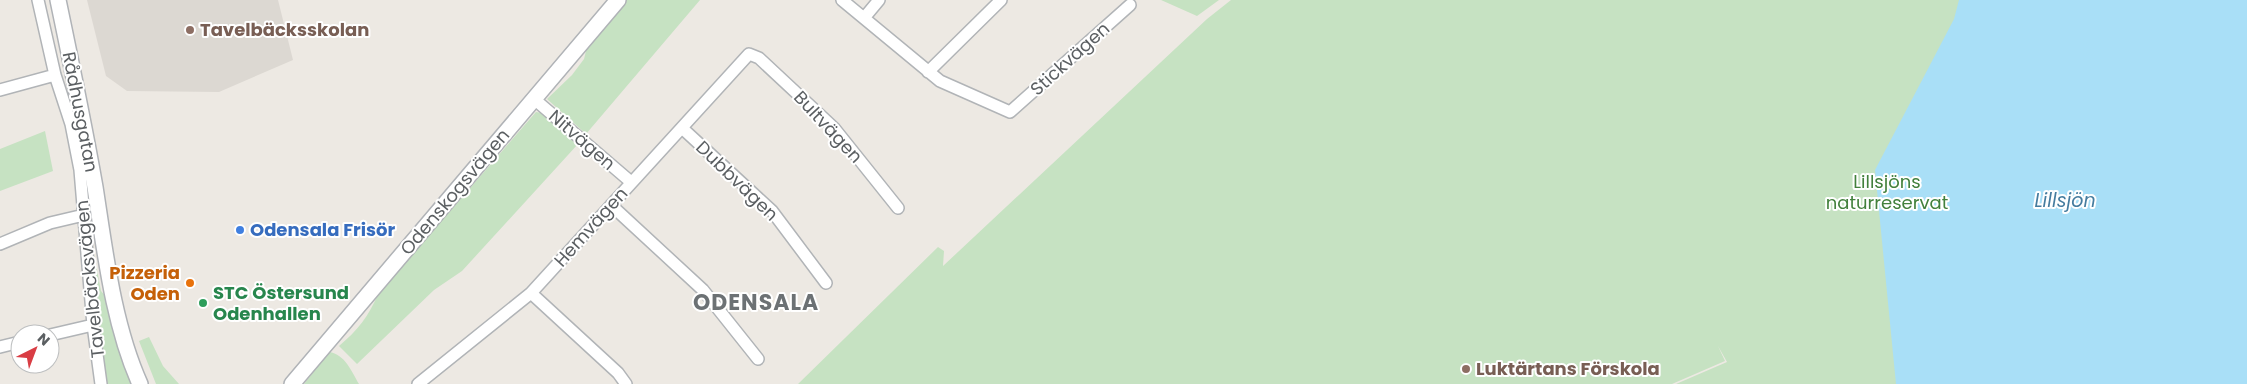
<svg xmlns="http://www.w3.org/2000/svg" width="2247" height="384" viewBox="0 0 2247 384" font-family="Poppins,sans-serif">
<rect width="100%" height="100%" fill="#ede9e3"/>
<path fill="#dcd8d2" d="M87 0H278L293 60 219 92 127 91 106 76Z"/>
<path fill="#c6e2c2" d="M626 0H700L586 134 547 99 572 75 584 59 587 47Z
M1161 0H1219L1197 16Z
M1231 0H2247V384H1676L1727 362 1718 346 1725 361 1672 384H798L938 247 944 251 943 266 1207 19Z
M536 112 542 113 578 144 462 271 434 290 357 364 339 346C357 331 369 316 378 294Z
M45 131 53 171 0 191V149Z
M90 234 101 291 110 301 134 384H107Z
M149 337 163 366 179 384H156L139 341Z
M329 352C345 354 352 372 359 384H304Z"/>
<path fill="#a9dff7" d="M1959 0H2247V384H1896L1875 170 1954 19Z"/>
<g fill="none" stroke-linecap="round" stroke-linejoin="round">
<g stroke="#b1b4b7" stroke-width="14">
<path id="street" d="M38 0 55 75 71 124 80 170 93 325 101 384
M842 0 940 81 1010 112 1130 5
M864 18 879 0
M928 72 1001 0
M0 90 55 75
M533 98 631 182
M682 128 772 211 826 283
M611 205 703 290 758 359
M0 244 50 223 84 215
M531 293 618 373 626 384
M50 335 93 325
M0 347 20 342
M418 384 531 293 749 54 759 58 834 128 898 208"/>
</g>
<g stroke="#b0b3b7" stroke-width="18">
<path id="secondary" d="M58 0C71 62 84 125 95 187 105 251 113 324 140 384
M292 384 618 0"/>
</g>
<use href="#street" stroke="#fff" stroke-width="11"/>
<use href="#secondary" stroke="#fff" stroke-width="15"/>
</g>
<g fill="#8d6e63" stroke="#fff" stroke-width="2">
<circle cx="190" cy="30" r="5"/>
<circle cx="1466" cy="369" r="5"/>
</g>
<circle fill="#3f7fe0" stroke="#fff" stroke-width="2" cx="240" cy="230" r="5"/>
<circle fill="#e8710a" stroke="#fff" stroke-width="2" cx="190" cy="283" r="5"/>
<circle fill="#2e9e5b" stroke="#fff" stroke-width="2" cx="203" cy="303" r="5"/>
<g text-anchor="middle" stroke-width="4" stroke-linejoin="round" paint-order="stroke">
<g font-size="18" font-weight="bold" fill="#785e54" stroke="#fff" text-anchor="start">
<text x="200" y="36">Tavelbäcksskolan</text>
<text x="1476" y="375">Luktärtans Förskola</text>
</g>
<g font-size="18" fill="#5b5f62" stroke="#fff">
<text transform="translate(1070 59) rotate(-42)" y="6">Stickvägen</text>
<text transform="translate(80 112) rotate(79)" y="6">Rådhusgatan</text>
<text transform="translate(828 127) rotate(47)" y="6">Bultvägen</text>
<text transform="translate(582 140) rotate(41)" y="6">Nitvägen</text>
<text transform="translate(737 181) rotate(44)" y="6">Dubbvägen</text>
<text transform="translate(455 192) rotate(-50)" y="6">Odenskogsvägen</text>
<text transform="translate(591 227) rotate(-48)" y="6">Hemvägen</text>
<text transform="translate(90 279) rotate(-96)" y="6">Tavelbäcksvägen</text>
</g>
<g font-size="18" fill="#42803c" stroke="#fff">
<text x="1887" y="188">Lillsjöns<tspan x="1887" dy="21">naturreservat</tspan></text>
</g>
<g font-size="18" font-weight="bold" fill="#366cbe" stroke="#fff" text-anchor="start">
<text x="250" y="236">Odensala Frisör</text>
</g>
<g font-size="18" font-weight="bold" fill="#c56008" stroke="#fff" text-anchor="end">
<text x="180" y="279">Pizzeria<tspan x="180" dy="21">Oden</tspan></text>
</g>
<g font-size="18" font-weight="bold" fill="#27864d" stroke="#fff" text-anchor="start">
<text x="213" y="299">STC Östersund<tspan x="213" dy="21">Odenhallen</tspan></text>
</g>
<g font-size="19" font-style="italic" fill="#457c9f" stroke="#fff">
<text x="2065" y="207">Lillsjön</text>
</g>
<g font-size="22" font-weight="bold" letter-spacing="1" fill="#6c7174" stroke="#fff">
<text x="756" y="310">ODENSALA</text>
</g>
</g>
<g transform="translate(35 349) rotate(42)"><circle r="24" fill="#ffffff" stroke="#bdbfc0"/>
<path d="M0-4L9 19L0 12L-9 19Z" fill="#d93d44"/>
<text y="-8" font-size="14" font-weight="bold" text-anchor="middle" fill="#5b5f62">N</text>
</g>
</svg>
